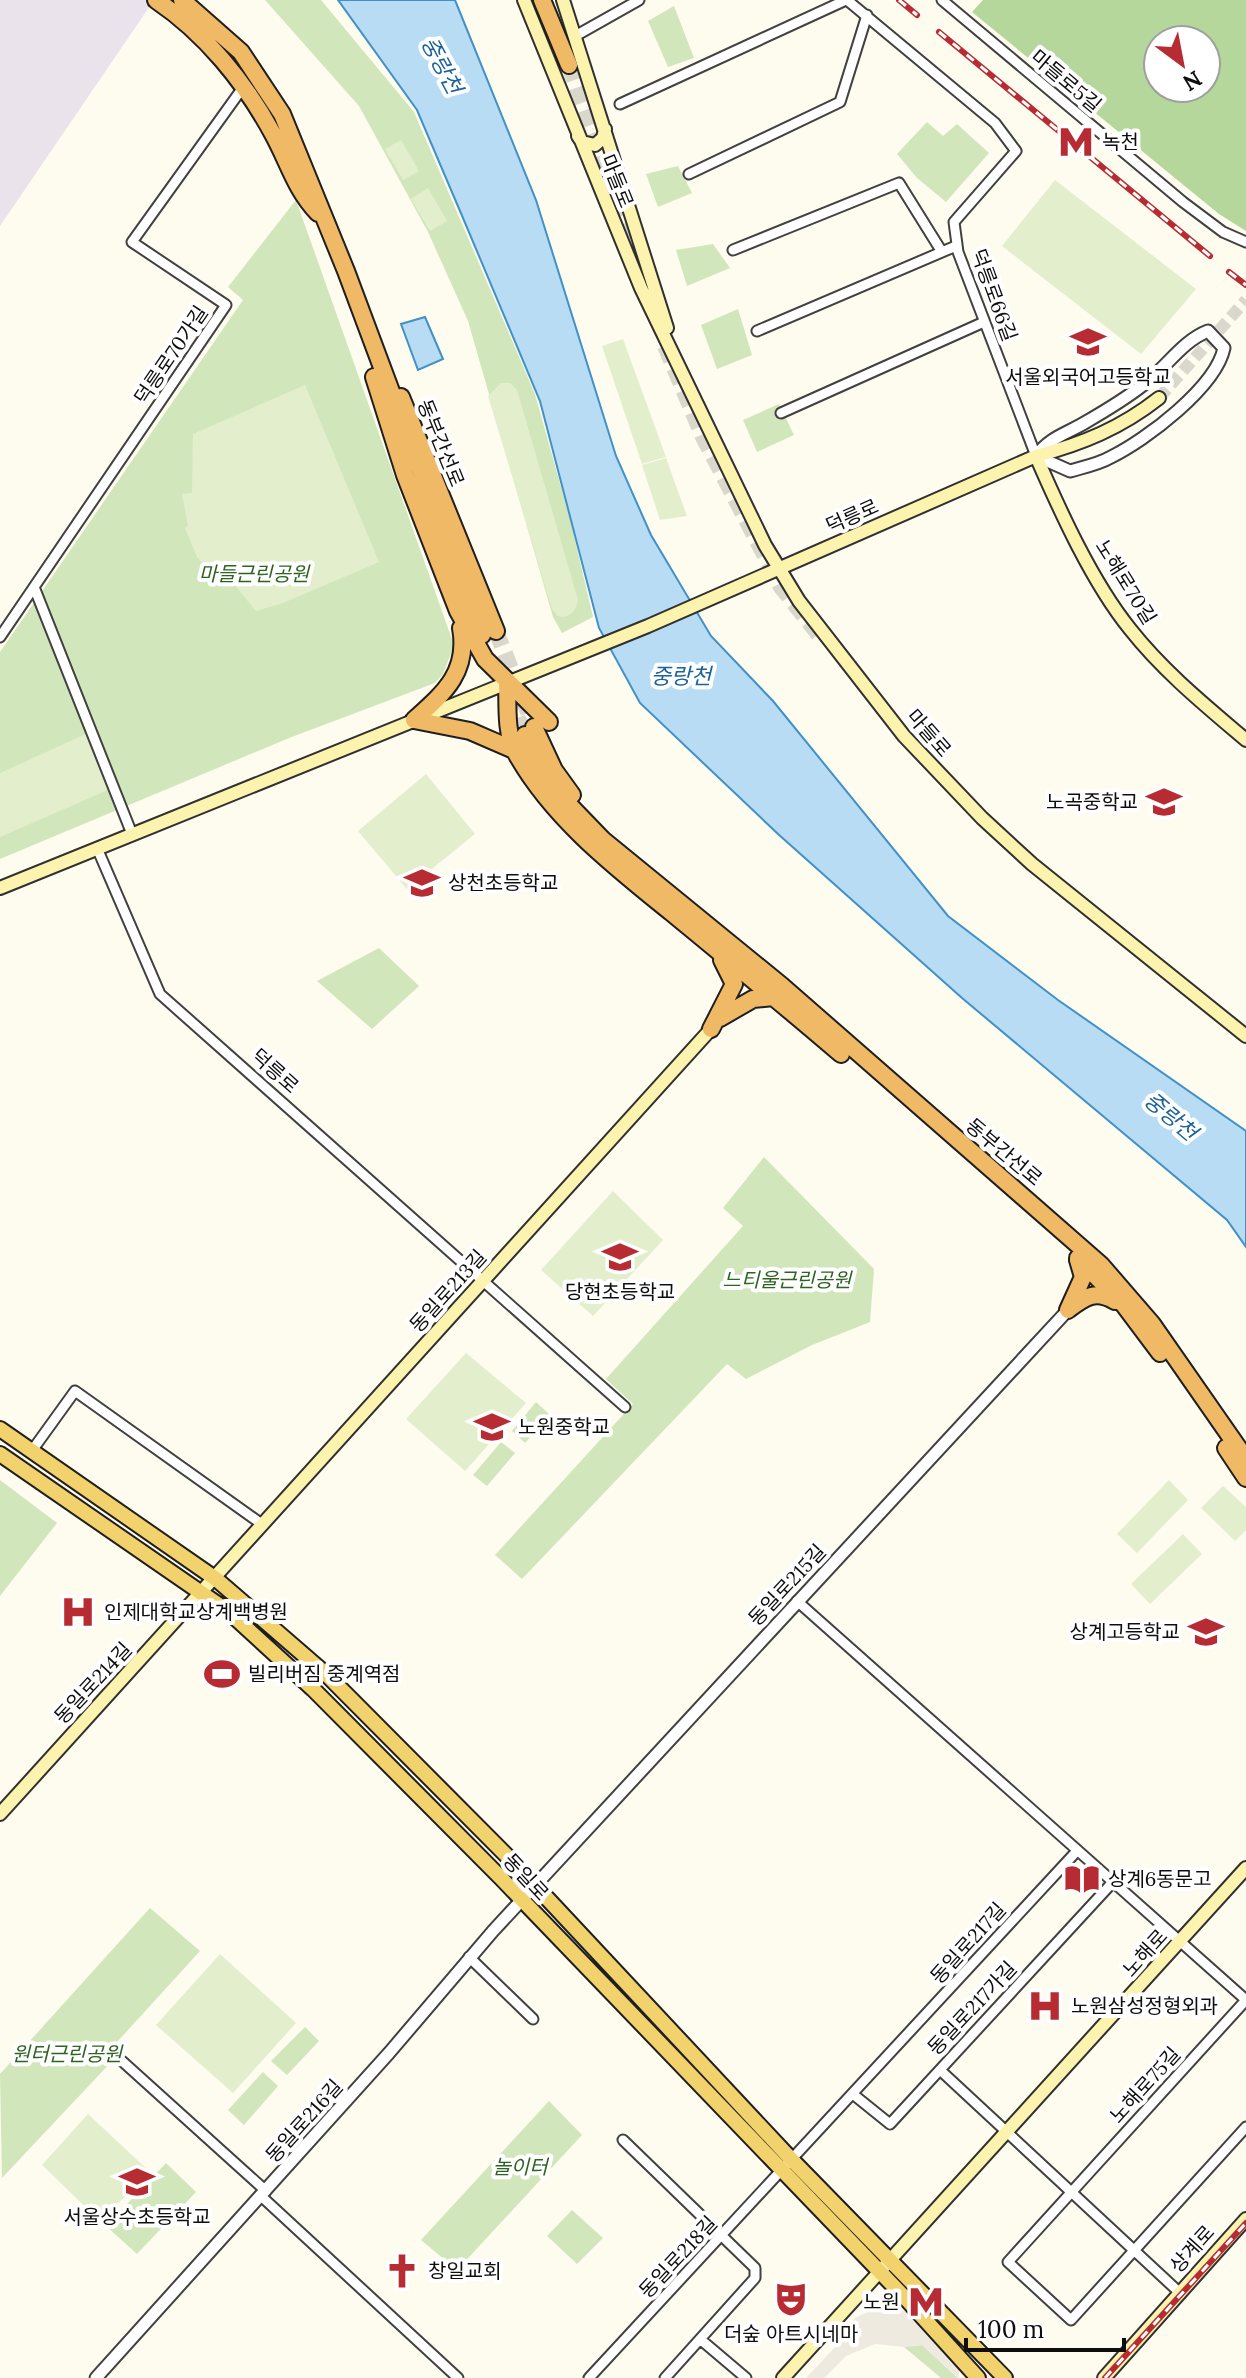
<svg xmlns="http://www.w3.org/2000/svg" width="1246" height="2378" viewBox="0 0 1246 2378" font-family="Lora,'Noto Sans KR',serif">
<rect width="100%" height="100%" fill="#fefbef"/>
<path fill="#ebe3ec" d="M0 0H154L0 226Z"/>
<path fill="#d1e7bb" d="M265 0H321L414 112 535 394 570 519 593 617 562 633 553 617 468 321 428 232 359 106Z
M674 6 694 58 668 67 648 21Z
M927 122 943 136 957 124 989 153 946 202 917 178 897 154Z
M678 166 692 193 658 207 646 174Z
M296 200 454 645 443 674 435 683 289 738 0 859V652L243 300 228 287Z
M713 244 730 268 687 286 676 250Z
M738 309 752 355 717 369 701 325Z
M779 404 794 435 757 452 743 420Z
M379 948 419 986 372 1029 317 981Z
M764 1157 874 1269 870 1322 812 1345 746 1379 727 1364 522 1579 495 1555 633 1404 606 1379 743 1226 723 1208Z
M536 1402 550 1415 525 1443 512 1431Z
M501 1442 515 1453 487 1486 473 1475Z
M0 1480 57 1523 0 1596Z
M150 1908 200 1951 107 2053 114 2059 2 2178 0 2074Z
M305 2027 319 2041 287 2075 271 2061Z
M263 2072 278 2086 244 2125 228 2110Z
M549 2101 582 2135 457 2270 421 2240Z
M166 2163 196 2192 137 2254 106 2226Z
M572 2210 603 2238 577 2264 547 2236Z
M922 2345 958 2378H941L904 2347Z"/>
<path fill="#b5d79b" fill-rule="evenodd" d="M983 0H1246V231L1219 214 972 12ZM1158 40H1206V88H1158Z"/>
<path fill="#e3efcc" d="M401 140 419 171 403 180 385 149Z
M1055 180 1196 289 1141 354 1002 246Z
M428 188 447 221 430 231 411 199Z
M623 339 666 457 642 464 602 346Z
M501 383H510L517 390 578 600C576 611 570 619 558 616L552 609 488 396Z
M305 385 379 562 283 603 256 611 228 577 219 581 197 557 185 528 188 526 182 494 192 493 193 434Z
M666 458 687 516 660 520 642 465Z
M86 734 110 789 0 837V773Z
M426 774 475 834 407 889 358 831Z
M613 1191 663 1240 593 1316 541 1270Z
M466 1353 526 1403 465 1471 406 1419Z
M1169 1480 1188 1500 1137 1553 1117 1534Z
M1223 1486 1246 1507V1530L1235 1541 1201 1508Z
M1183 1534 1202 1554 1150 1604 1131 1584Z
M220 1954 296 2023 233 2093 156 2025Z
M88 2114 150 2172 100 2221 42 2165Z"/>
<path fill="#eeeadf" d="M888 2302 915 2317 959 2367V2378L922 2345 904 2347 875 2344 846 2356 824 2378H806L839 2343 855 2318Z"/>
<path fill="#b7dcf3" stroke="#4191c7" stroke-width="2" d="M338 0H455L536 200 616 456 651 535 711 636 773 701 948 916 1058 1000 1246 1131V1247L1227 1220 962 998 778 834 640 703 599 628 540 401 463 218 417 110Z
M425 317 443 359 418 370 401 324Z"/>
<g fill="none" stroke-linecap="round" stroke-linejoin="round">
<path stroke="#dad7cd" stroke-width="12" stroke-dasharray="12 6" stroke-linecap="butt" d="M1159 398 1246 300"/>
<path stroke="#dad7cd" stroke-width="16" stroke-dasharray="16 8" stroke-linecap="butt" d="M569 65 647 290
M665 346 703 437 781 587 819 635
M496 631 534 727
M508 696 525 735"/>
<g stroke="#414141" stroke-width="13">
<path id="minor" d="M847 0 995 123 1016 151 954 222 958 252 1036 456
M942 0 1183 202 1223 232 1246 242
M577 35 639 0
M620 104 846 0
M689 174 840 102 867 15
M733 250 899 183 942 252
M757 331 956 246
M781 413 984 322
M34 587 132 834
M0 637 226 305 132 242 244 86
M97 848 160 994 625 1407
M31 1452 75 1391 263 1525
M797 1601 1246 2000
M469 1957 533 2019
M1246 2000 1008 2262 1071 2320 1246 2127
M122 2061 266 2191
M940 2070 1180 2293
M854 2095 890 2124 1112 1883
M623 2140 755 2268V2278L665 2378
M261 2196 458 2378
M700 2339 746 2378
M589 2378 1076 1852"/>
</g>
<g stroke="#414141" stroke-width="15">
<path id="tertiary" d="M1208 331 1224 348C1216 387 1146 440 1111 457 1099 464 1084 467 1070 471L1036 456C1050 437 1066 434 1086 422 1105 411 1125 399 1143 385 1166 368 1182 341 1208 331Z
M96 2378 389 2053 493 1931 1068 1310"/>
</g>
<g stroke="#303030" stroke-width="16">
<path id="secondary" d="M524 0 641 288 765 545 799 601 904 736 982 818 1032 864 1246 1036
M563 0 667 328
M578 136 582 142 595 145 603 138 605 129
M1036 456C1060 511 1092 582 1130 629 1163 671 1206 706 1246 740
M0 888 648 626 1036 456C1082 444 1121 428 1159 398
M0 1814 711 1029
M783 2378 1246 1868
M1104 2378 1246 2219"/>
</g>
<g stroke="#1f1f1f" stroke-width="18">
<path id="primary" d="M0 1429 216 1579 327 1675 516 1865 790 2158 1005 2378
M0 1454 229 1612 313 1689 502 1879 909 2302 978 2378"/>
</g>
<g stroke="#1f1f1f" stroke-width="20">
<path id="trunk" d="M156 0C205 33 245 82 273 134 289 163 295 189 318 213
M182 0 241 52 282 114 346 271 482 635
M542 0 569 65
M374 377 405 475 458 611 485 659 549 722
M401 397 496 631
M507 681C508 703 505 732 516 753 552 818 615 867 672 913 729 960 785 1006 841 1054
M414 720C444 693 469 672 461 628
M414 720 470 731 514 750
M534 727 554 770 572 795
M525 735 548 783 603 840 782 986 1101 1265 1152 1324 1246 1459
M720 1018 753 999 774 997
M711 1029 734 984 722 960
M1078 1258 1124 1305 1160 1353
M1069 1309C1086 1296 1096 1290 1115 1301
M1068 1310 1083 1277 1078 1260
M1226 1448 1246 1478"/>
</g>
<use href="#minor" stroke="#fff" stroke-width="9"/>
<use href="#tertiary" stroke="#fff" stroke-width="11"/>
<use href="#secondary" stroke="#fbf3ae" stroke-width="12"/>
<use href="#primary" stroke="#f2d26c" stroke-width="14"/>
<use href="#trunk" stroke="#f0b966" stroke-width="16"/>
<g stroke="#b72c32" stroke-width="6">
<path id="rail" d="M899 0 917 15
M939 32 1210 256
M1229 272 1246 285
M1105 2378 1246 2223"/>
</g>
<use href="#rail" stroke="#fff" stroke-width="3" stroke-dasharray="9" stroke-linecap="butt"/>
</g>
<defs>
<g id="metro-bare" transform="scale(2.76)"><path d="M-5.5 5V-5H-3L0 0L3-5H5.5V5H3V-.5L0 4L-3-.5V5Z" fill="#b72c32" stroke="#fff" stroke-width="2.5" paint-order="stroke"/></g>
<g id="school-bare" transform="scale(2.76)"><path d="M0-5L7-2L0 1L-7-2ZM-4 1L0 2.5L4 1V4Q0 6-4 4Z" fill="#b72c32" stroke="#fff" stroke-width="2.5" paint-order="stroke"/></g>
<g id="hospital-bare" transform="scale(2.76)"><path d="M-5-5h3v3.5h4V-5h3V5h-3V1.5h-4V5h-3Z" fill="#b72c32" stroke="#fff" stroke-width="2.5" paint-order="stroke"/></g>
<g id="stadium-bare" transform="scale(2.76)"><path d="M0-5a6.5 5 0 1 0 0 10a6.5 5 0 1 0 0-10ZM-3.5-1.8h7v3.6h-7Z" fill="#b72c32" stroke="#fff" stroke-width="2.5" paint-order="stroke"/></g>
<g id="library-bare" transform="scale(2.76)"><path d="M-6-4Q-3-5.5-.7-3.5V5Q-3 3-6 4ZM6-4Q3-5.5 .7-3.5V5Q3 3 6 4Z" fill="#b72c32" stroke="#fff" stroke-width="2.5" paint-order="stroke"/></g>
<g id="church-bare" transform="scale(2.76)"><path d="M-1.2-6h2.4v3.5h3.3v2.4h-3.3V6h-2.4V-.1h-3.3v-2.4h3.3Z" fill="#b72c32" stroke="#fff" stroke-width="2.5" paint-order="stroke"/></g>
<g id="theatre-bare" transform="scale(2.76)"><path d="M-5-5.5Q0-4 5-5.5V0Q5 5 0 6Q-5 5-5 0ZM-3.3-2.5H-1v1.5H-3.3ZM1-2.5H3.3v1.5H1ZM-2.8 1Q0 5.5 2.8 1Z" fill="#b72c32" stroke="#fff" stroke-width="2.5" paint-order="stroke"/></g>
</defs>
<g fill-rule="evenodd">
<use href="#metro-bare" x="1076" y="142"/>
<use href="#school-bare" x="1088" y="342"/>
<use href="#school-bare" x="1164" y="802"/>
<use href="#school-bare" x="422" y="883"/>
<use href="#school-bare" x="620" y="1257"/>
<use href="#school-bare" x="492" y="1427"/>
<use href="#hospital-bare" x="78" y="1612"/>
<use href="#school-bare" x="1206" y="1632"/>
<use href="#stadium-bare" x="222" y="1674"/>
<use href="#library-bare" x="1082" y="1879"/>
<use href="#hospital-bare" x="1045" y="2006"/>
<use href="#school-bare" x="137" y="2182"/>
<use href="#church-bare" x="402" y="2271"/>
<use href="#theatre-bare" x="791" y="2299"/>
<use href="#metro-bare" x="926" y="2302"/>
</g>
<g text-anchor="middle" stroke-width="8" stroke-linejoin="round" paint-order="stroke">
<g font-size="20" fill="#0e0e0e" stroke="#fff">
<text transform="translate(1066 81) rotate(40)" y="7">마들로5길</text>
<text transform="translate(617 181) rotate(68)" y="7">마들로</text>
<text transform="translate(994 295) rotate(70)" y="7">덕릉로66길</text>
<text transform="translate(171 355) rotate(-56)" y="7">덕릉로70가길</text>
<text transform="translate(441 443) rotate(68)" y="7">동부간선로</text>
<text transform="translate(852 516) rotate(-24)" y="7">덕릉로</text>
<text transform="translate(1126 582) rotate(58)" y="7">노해로70길</text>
<text transform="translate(929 733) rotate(49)" y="7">마들로</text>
<text transform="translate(275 1071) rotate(42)" y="7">덕릉로</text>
<text transform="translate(1004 1152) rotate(40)" y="7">동부간선로</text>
<text transform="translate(448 1291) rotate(-48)" y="7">동일로213길</text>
<text transform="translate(787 1585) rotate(-47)" y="7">동일로215길</text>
<text transform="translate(93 1683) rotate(-47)" y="7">동일로214길</text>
<text transform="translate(526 1877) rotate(47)" y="7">동일로</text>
<text transform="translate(968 1943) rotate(-48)" y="7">동일로217길</text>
<text transform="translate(1145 1953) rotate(-48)" y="7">노해로</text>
<text transform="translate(972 2008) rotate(-47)" y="7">동일로217가길</text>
<text transform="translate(1145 2085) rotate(-48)" y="7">노해로75길</text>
<text transform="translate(304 2121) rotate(-48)" y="7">동일로216길</text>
<text transform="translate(1192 2249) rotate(-48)" y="7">상계로</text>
<text transform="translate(678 2257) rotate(-47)" y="7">동일로218길</text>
</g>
<g font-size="20" fill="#0e0e0e" stroke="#fff" text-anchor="start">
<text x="1102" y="149">녹천</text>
<text x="1088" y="384" text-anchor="middle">서울외국어고등학교</text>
<text x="1138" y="809" text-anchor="end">노곡중학교</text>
<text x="448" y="890">상천초등학교</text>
<text x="620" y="1299" text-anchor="middle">당현초등학교</text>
<text x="518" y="1434">노원중학교</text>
<text x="104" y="1619">인제대학교상계백병원</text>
<text x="1180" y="1639" text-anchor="end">상계고등학교</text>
<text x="248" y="1681">빌리버짐 중계역점</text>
<text x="1108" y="1886">상계6동문고</text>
<text x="1071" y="2013">노원삼성정형외과</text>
<text x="137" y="2224" text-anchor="middle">서울상수초등학교</text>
<text x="428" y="2278">창일교회</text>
<text x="900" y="2309" text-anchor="end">노원</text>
<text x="791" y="2341" text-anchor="middle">더숲 아트시네마</text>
</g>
<g font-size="20" font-style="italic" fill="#2e6321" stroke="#fff">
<text x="254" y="581">마들근린공원</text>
<text x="787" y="1287">느티울근린공원</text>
<text x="67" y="2061">원터근린공원</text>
<text x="520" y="2174">놀이터</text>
</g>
<g font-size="22" font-style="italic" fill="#1d639a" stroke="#fff">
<text transform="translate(442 65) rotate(62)" y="8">중랑천</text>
<text x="681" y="684">중랑천</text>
<text transform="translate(1171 1116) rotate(40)" y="8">중랑천</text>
</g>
</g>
<g transform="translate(1182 64) rotate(148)"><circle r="38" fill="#ffffff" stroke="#9f9f9f" stroke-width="2"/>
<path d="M0-6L14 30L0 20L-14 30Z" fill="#b72c32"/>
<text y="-12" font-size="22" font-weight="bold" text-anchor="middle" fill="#0e0e0e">N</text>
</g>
<path d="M966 2338v12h158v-12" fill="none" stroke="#0e0e0e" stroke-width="4"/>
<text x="978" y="2338" font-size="24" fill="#0e0e0e" stroke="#ffffff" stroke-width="6" paint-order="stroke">100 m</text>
</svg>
